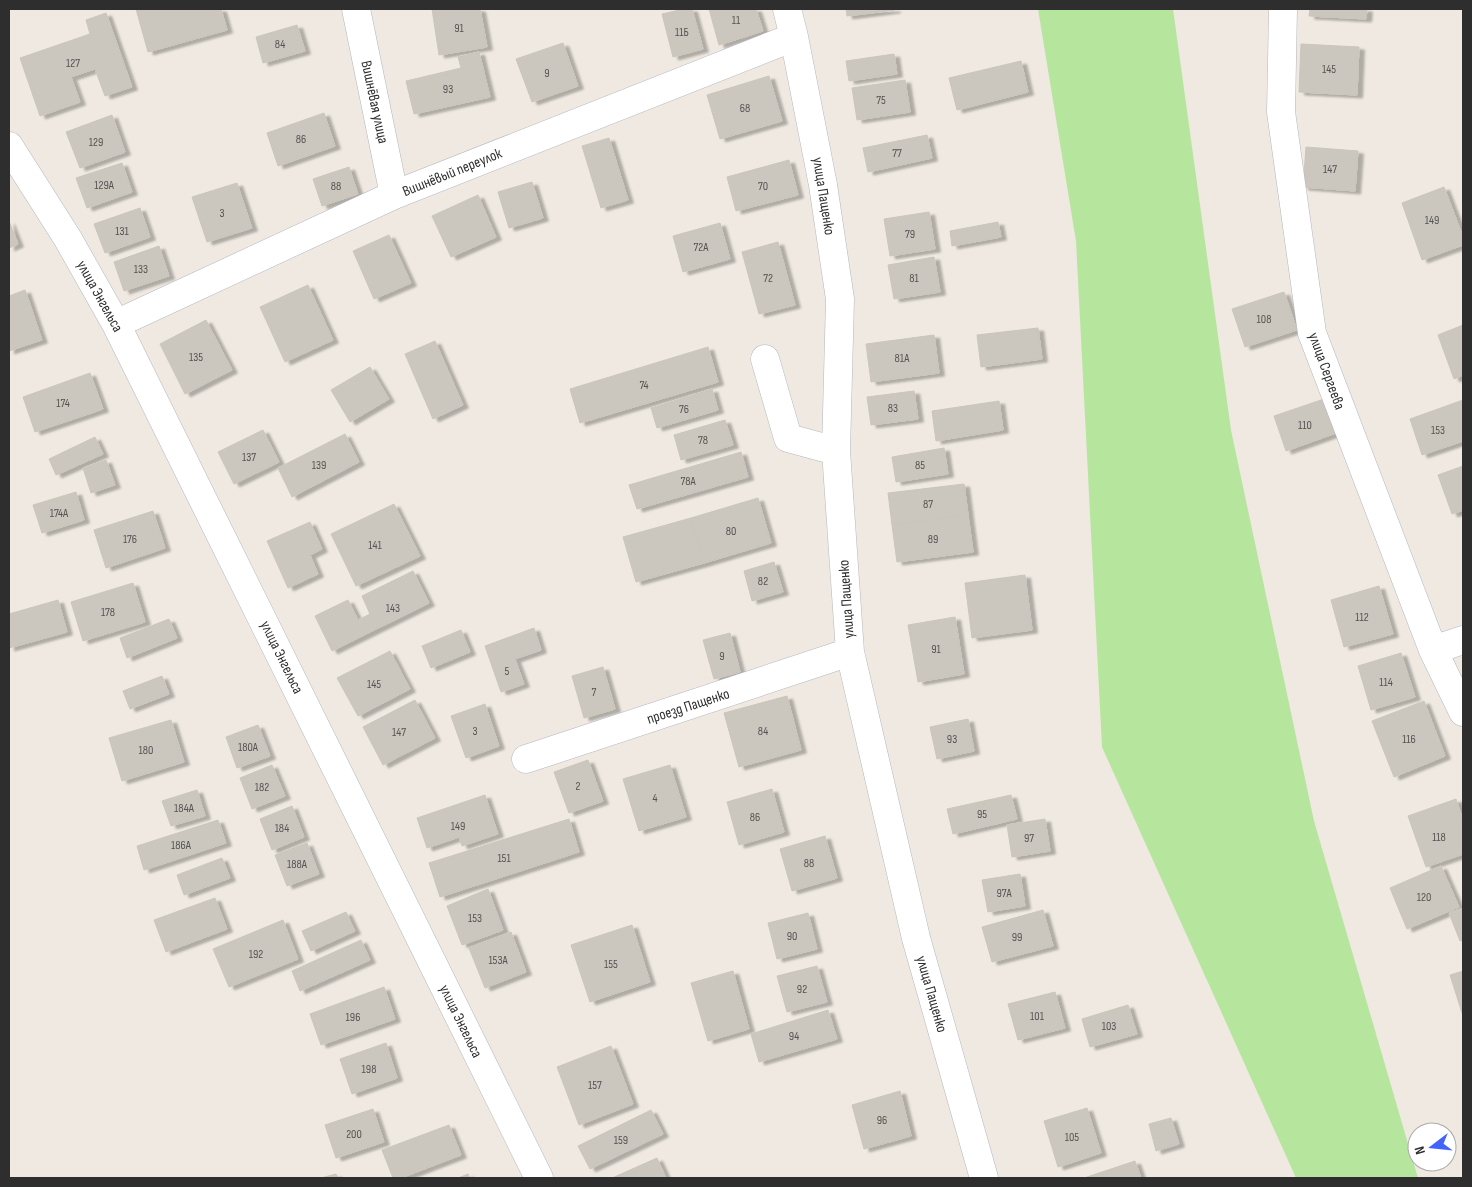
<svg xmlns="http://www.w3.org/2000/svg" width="1472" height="1187" viewBox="0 0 1472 1187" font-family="'Sofia Sans Condensed',sans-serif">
<defs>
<filter id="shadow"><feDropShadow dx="5.5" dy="3" stdDeviation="1" flood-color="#0004"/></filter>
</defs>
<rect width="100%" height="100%" fill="#efe9e1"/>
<path fill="#b6e59e" d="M1038 9H1173L1231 430 1314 821 1418 1178H1296L1102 747 1076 241Z"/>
<path fill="#cbc7bf" stroke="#cbc5ba" filter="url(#shadow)" d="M136 9H221L227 30 148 52Z
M432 9H480L487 47 439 55Z
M684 9H692L703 49 673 57 662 14Z
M709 9H756L763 31 719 45Z
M846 9H895V10L847 16Z
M1310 9H1367L1366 19 1309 16Z
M106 13 132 87 105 96 95 69 71 77 80 102 40 116 20 58 90 34 86 20Z
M297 25 305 51 263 63 256 37Z
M563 43 578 86 532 102 516 59Z
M1301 44 1359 47 1357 95 1299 92Z
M479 52 490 97 414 114 406 81 461 68 458 57Z
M894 54 897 74 849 81 846 61Z
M1021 61 1028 92 957 110 949 78Z
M769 76 782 121 720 139 707 95Z
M905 80 910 112 857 120 852 88Z
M324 113 335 146 278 166 267 133Z
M112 115 125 152 80 168 66 132Z
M927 135 932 158 868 172 863 148Z
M609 138 628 200 601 208 582 146Z
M1306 147 1358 151 1355 191 1303 187Z
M789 160 798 195 736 211 727 177Z
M122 163 132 192 87 208 76 178Z
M349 167 358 194 322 206 313 179Z
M532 182 543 218 509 228 498 192Z
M237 183 252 228 207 242 192 197Z
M1444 187 1463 237V245L1422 260 1402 203Z
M478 195 496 237 451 257 432 216Z
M140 208 150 237 105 253 94 224Z
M929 212 935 249 890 256 884 219Z
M9 221 18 244 9 248Z
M998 222 1001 237 952 246 950 231Z
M720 223 730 259 683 272 673 236Z
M389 235 411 283 374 299 353 251Z
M778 242 795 305 759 314 742 252Z
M159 246 169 276 124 291 114 262Z
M934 257 940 292 894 299 888 265Z
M308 285 333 340 285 362 260 307Z
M25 290 42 340 9 351V296Z
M1284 292 1297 330 1245 347 1232 309Z
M206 320 232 370 185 394 160 344Z
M1463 325V375L1454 379 1438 335Z
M1038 328 1042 359 981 367 977 335Z
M934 335 939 373 871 382 866 344Z
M435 341 463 405 433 419 405 354Z
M708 347 718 382 580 423 570 389Z
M370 367 389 399 350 422 331 390Z
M90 373 103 409 35 432 23 397Z
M712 389 718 410 657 428 651 408Z
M914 391 918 419 871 425 867 397Z
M1324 399 1336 433 1286 451 1274 416Z
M1463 400V441L1422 455 1410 419Z
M999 401 1003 430 936 441 932 411Z
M725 420 733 445 681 460 674 435Z
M263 430 279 462 234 484 218 452Z
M345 434 359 462 292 497 278 468Z
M95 437 103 454 56 475 49 459Z
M944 448 948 474 896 482 892 457Z
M741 452 748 477 637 509 629 485Z
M106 460 115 485 91 493 83 468Z
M1463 466V510L1452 514 1438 475Z
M964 484 968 515 892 525 888 493Z
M76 492 84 520 42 533 33 505Z
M758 498 771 543 704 563 691 518Z
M394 504 420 556 356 586 331 534Z
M153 511 165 548 106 568 94 530Z
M968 515 973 552 897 562 892 525Z
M691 518 704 563 636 582 623 537Z
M310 522 322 549 310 555 318 574 288 588 267 541Z
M774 562 783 592 752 601 744 571Z
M413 571 429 603 332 651 315 616 348 600 358 620 370 614 362 596Z
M1025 575 1032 630 972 638 965 583Z
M133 583 145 622 83 641 71 602Z
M1379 586 1393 634 1344 647 1331 600Z
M58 600 67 632 9 648V614Z
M955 617 964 674 918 682 908 625Z
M169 619 177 638 127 658 120 638Z
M534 628 541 650 515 659 524 684 501 692 485 646Z
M461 630 470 652 431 668 422 646Z
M730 633 740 672 714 679 703 640Z
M390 651 410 689 358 716 337 678Z
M1401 653 1415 697 1371 710 1358 666Z
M603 667 615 709 584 718 572 676Z
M162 676 169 694 130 709 123 691Z
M787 696 801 750 739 767 724 713Z
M415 700 435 738 383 765 363 727Z
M1424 701 1445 756 1394 777 1372 721Z
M485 704 499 746 466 758 451 716Z
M968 719 974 751 937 759 930 727Z
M171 720 184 762 122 781 109 738Z
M258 725 270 756 237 768 226 737Z
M588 760 603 801 569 813 554 772Z
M272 765 285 796 252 809 240 778Z
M670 765 686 817 639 831 623 779Z
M772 789 784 832 739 845 727 802Z
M197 790 205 816 171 826 162 801Z
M485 795 498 834 462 846 459 837 427 848 417 818Z
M1011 795 1017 819 953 834 947 809Z
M1456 799 1463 820V854L1426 867 1408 816Z
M292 806 304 837 272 850 260 819Z
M569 819 579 852 440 897 429 863Z
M1045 819 1050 851 1012 857 1007 825Z
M218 820 226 843 144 870 137 846Z
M825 836 837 878 792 891 780 849Z
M307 843 319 874 287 886 275 855Z
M222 858 230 878 184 895 177 875Z
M1441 866 1459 907 1407 929 1390 888Z
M1020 874 1025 906 988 912 982 880Z
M488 889 503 930 462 945 447 906Z
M215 898 227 929 166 952 154 920Z
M1463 908V940L1460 941 1449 913Z
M1043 910 1053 946 992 962 982 927Z
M346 912 355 931 311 951 302 931Z
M808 913 817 949 777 959 768 923Z
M283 920 298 959 229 987 213 949Z
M632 925 650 982 590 1002 571 945Z
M511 932 526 972 485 988 469 948Z
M361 940 370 960 300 991 292 971Z
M817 966 827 1002 787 1012 777 976Z
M733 971 749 1029 708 1041 691 983Z
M1463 971V1016L1450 975Z
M384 987 395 1019 321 1045 310 1014Z
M1055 992 1065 1028 1018 1040 1008 1004Z
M1128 1005 1137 1034 1090 1047 1082 1019Z
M828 1010 837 1039 759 1062 751 1034Z
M386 1043 397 1078 352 1094 340 1059Z
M611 1046 633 1104 579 1125 557 1067Z
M900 1091 911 1136 864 1149 852 1105Z
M1087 1108 1101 1153 1058 1167 1044 1121Z
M373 1109 384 1142 336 1158 325 1125Z
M651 1110 663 1134 590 1169 578 1146Z
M1171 1118 1179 1144 1156 1151 1149 1124Z
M449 1125 461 1155 401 1178H393L382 1150Z
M657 1158 666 1178H612Z
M1135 1161 1141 1178H1084Z
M336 1174 338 1178H321Z
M468 1174 470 1178H458Z"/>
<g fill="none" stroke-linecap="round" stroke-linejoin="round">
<g stroke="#b4b7c1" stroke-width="29">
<path id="minor" d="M356 9 394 195
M787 9 794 37 823 185 840 299 836 451 850 652 916 938 984 1178
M1283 9 1281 112 1312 333 1433 650 1463 712
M9 146 68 239 116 324 539 1178
M116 324 394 195 794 37
M765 359 788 438 836 451
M1433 650 1463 640
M526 759 850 652"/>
</g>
<use href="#minor" stroke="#fff" stroke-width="28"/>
</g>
<g text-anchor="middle" stroke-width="4" stroke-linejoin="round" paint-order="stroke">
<g font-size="12" fill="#555452">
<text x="736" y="24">11</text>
<text x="459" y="32">91</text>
<text x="682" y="36">11Б</text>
<text x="280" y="48">84</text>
<text x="73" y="67">127</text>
<text x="1329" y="73">145</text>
<text x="547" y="77">9</text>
<text x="448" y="93">93</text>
<text x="881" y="104">75</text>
<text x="745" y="112">68</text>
<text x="301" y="143">86</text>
<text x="96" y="146">129</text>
<text x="897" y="157">77</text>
<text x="1330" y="173">147</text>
<text x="104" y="189">129А</text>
<text x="336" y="190">88</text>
<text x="763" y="190">70</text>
<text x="222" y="217">3</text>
<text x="1432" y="224">149</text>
<text x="122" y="235">131</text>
<text x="910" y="238">79</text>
<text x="701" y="251">72А</text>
<text x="141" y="273">133</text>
<text x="768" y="282">72</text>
<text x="914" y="282">81</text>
<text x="1264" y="323">108</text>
<text x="196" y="361">135</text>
<text x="902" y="362">81А</text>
<text x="644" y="389">74</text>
<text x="63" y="407">174</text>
<text x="893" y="412">83</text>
<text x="684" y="413">76</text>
<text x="1305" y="429">110</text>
<text x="1438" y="434">153</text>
<text x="703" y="444">78</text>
<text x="249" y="461">137</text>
<text x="319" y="469">139</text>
<text x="920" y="469">85</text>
<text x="688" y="485">78А</text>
<text x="928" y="508">87</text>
<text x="59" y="517">174А</text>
<text x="731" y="535">80</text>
<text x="130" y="543">176</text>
<text x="933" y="543">89</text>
<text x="375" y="549">141</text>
<text x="763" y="585">82</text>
<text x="393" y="612">143</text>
<text x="108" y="616">178</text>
<text x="1362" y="621">112</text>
<text x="936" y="653">91</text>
<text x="722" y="660">9</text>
<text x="507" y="675">5</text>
<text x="1386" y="686">114</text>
<text x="374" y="688">145</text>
<text x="594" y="696">7</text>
<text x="475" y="735">3</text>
<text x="763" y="735">84</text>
<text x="399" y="736">147</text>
<text x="952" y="743">93</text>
<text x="1409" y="743">116</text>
<text x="248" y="751">180А</text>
<text x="146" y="754">180</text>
<text x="578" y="790">2</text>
<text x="262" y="791">182</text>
<text x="655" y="802">4</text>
<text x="184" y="812">184А</text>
<text x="982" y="818">95</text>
<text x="755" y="821">86</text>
<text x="458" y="830">149</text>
<text x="282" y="832">184</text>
<text x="1439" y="841">118</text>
<text x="1029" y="842">97</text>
<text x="181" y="849">186А</text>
<text x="504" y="862">151</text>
<text x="809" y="867">88</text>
<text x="297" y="868">188А</text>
<text x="1004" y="897">97А</text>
<text x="1424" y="901">120</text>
<text x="475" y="922">153</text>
<text x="792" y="940">90</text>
<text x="1017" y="941">99</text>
<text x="256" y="958">192</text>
<text x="498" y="964">153А</text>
<text x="611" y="968">155</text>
<text x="802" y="993">92</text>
<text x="1037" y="1020">101</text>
<text x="353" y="1021">196</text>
<text x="1109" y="1030">103</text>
<text x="794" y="1040">94</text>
<text x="369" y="1073">198</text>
<text x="595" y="1089">157</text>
<text x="882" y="1124">96</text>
<text x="354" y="1138">200</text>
<text x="1072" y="1141">105</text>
<text x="621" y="1144">159</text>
</g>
<g font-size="15" fill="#2e2e2e" stroke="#fff">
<text transform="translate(375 102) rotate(78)" y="5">Вишнёвая улица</text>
<text transform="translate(452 172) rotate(-22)" y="5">Вишнёвый переулок</text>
<text transform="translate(824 196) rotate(81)" y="5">улица Пащенко</text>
<text transform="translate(100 296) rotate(61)" y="5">улица Энгельса</text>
<text transform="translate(1327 371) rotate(70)" y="5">улица Сергеева</text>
<text transform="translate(846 599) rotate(-94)" y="5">улица Пащенко</text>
<text transform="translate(282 657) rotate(64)" y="5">улица Энгельса</text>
<text transform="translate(688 706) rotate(-18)" y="5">проезд Пащенко</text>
<text transform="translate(932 994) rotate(74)" y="5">улица Пащенко</text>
<text transform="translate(461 1021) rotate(64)" y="5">улица Энгельса</text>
</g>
</g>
<rect width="1472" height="1187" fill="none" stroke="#2e2e2e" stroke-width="20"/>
<g transform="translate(1432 1147) rotate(254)"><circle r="24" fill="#ffffff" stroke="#ababab"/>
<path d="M0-4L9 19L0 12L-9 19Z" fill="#4264fb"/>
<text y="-8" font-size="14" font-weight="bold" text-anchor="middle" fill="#2e2e2e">N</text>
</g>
</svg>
